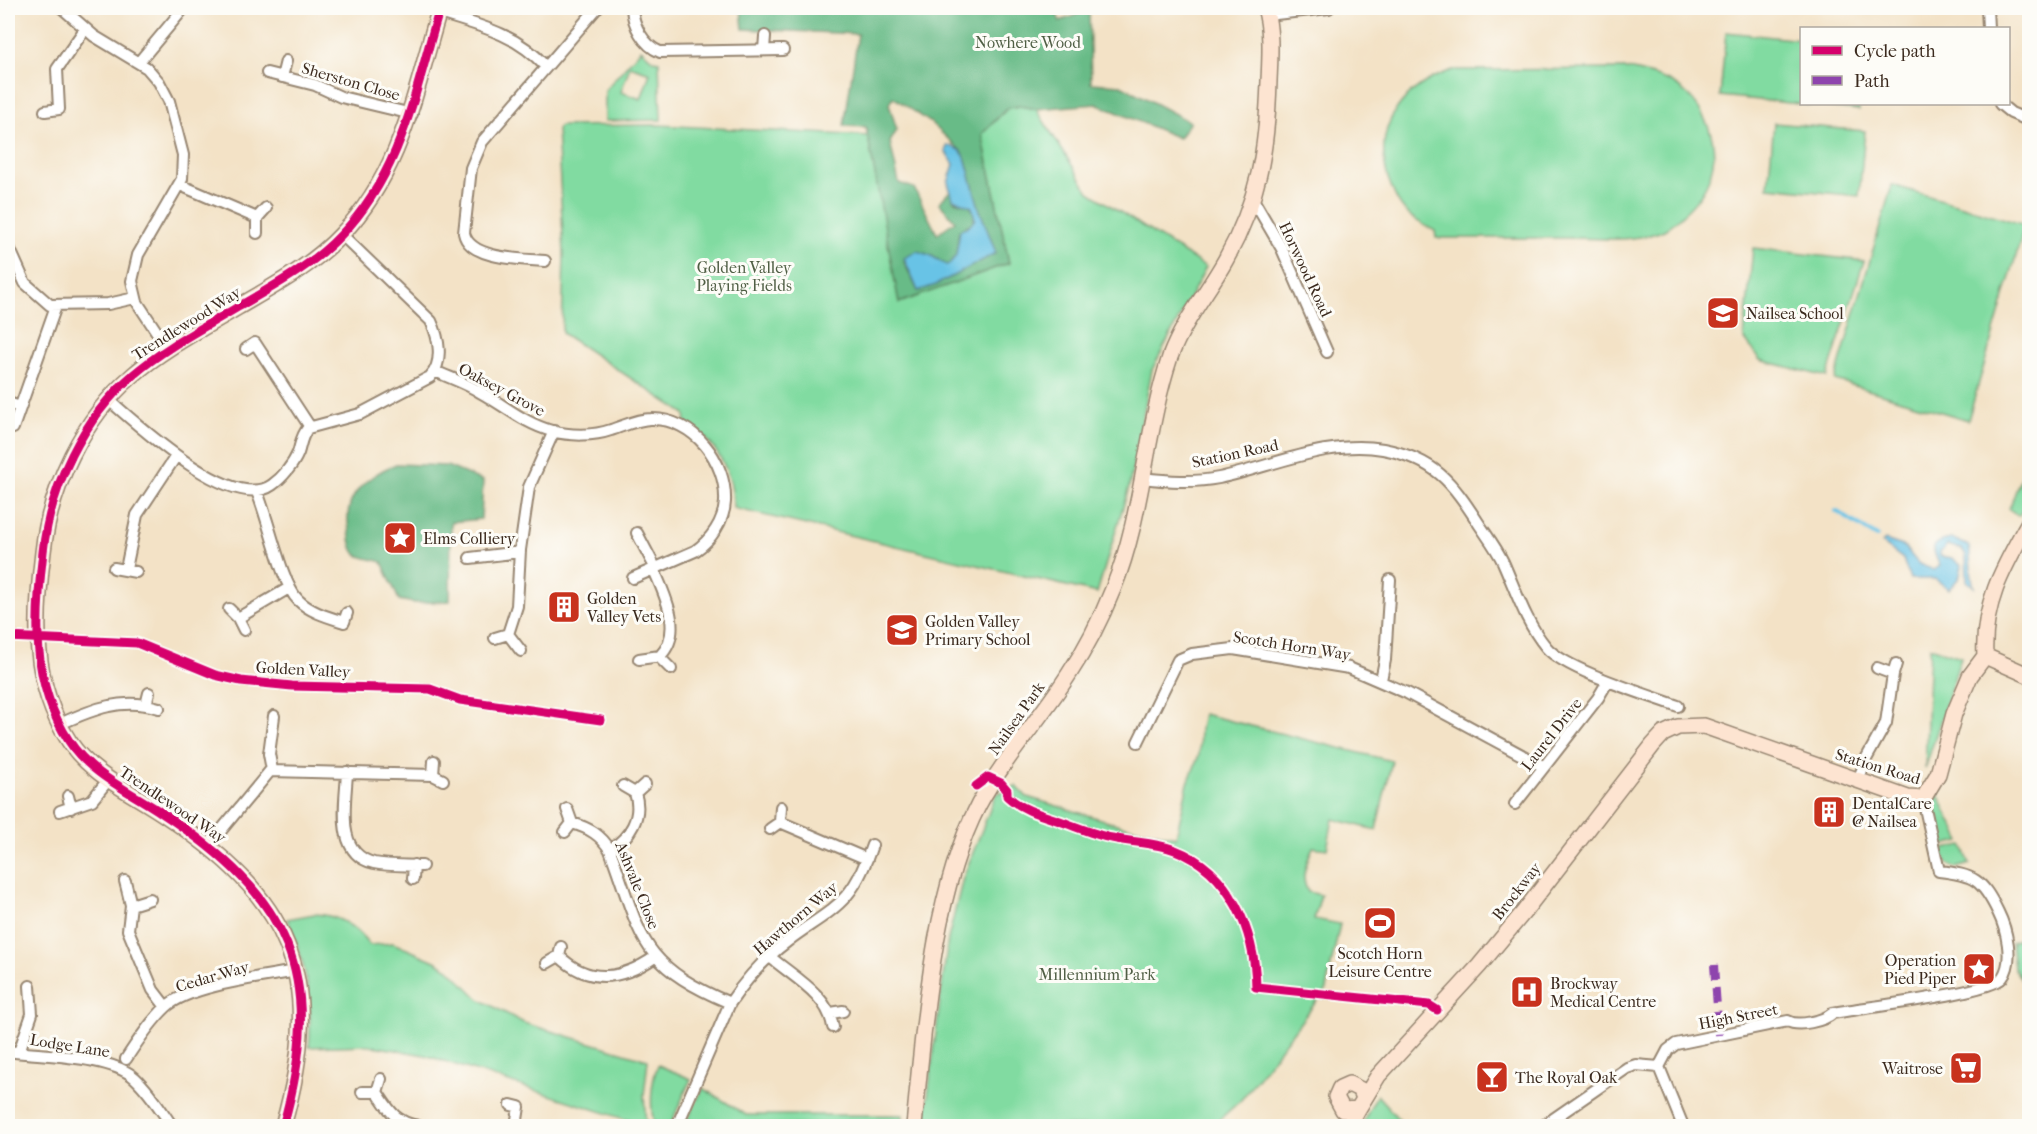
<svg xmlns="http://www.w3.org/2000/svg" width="2037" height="1134" viewBox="0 0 2037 1134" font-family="'IM FELL French Canon',serif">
<rect width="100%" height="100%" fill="#fdfcf7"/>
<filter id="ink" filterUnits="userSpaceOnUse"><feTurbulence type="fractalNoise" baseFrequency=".0167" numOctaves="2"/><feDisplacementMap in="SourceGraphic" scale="12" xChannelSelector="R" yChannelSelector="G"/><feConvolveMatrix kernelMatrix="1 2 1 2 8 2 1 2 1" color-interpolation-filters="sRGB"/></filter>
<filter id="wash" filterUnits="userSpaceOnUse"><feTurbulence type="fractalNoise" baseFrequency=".008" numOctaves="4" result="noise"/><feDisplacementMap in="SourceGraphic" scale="24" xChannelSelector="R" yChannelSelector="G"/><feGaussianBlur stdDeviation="1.35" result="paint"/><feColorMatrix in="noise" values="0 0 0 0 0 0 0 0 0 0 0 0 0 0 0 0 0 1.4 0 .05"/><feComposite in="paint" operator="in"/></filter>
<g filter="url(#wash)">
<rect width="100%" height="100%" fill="#f3e2c6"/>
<path fill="#81dba1" stroke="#5e8260" stroke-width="1.5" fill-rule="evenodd" d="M1726 32 1801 40 1802 104H1859V110L1720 96Z
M641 49 653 60 659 61 661 120 605 121V90ZM630 66 650 73 641 99 621 92Z
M1627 69C1666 76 1691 86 1708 126 1722 160 1709 192 1682 215 1677 220 1670 227 1664 230 1636 243 1599 238 1569 238 1525 238 1480 238 1436 238L1435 231C1426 226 1415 221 1408 214 1397 204 1393 191 1388 178 1372 124 1404 86 1453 70Z
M1020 106 1036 109 1089 192 1206 267 1152 370 1129 487 1097 593 733 508C734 473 716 441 686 423L685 414 562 333 564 254 557 129 560 126 658 125 869 136 899 303 1009 263 982 134 1008 108Z
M1774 123 1865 131 1859 196 1768 187Z
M1892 185 2025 225 1968 420 1835 380Z
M1753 248 1864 261 1827 377 1760 360 1744 338Z
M2021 477 2029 489 2030 503 2027 502 2019 516 2009 509Z
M1930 647 1961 657 1925 769Z
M1203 714 1392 761 1376 830 1333 819 1327 849 1313 847C1307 864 1299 875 1308 892L1321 895 1314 919 1340 924 1324 998H1319L1241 1100 1212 1126H924L948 939 963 878 996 794 1016 786 1027 797 1120 825 1176 837 1188 783 1199 755 1200 729Z
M1937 793 1961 841 1938 846 1934 811Z
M1962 845 1970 864 1956 868 1948 864 1940 850Z
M314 914C339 915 355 926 370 945L393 943 435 961 449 969 479 999 524 1023 648 1060 644 1095 646 1126 425 1055 367 1045 309 1047C313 1002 306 960 287 919Z
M2025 937 2029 952V992L2014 968 2011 942Z
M658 1065 691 1079 670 1126H655C649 1108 651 1082 658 1065Z
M703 1088 746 1115H903L902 1126H684Z
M1377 1095 1403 1124 1414 1126H1361Z"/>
<path fill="#68bb87" stroke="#527252" stroke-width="1.5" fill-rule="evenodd" d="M741 8H1054L1060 21 1089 10 1091 83 1121 85 1190 122 1179 138 1097 104 1036 109 1020 106 1007 108 982 134 1009 263 899 303 866 127 844 126 858 34 743 29ZM893 97 931 123 960 150 966 160 979 208 996 253 936 285 918 291 904 262 917 251 930 255 946 265 950 264 956 255 959 231 973 222 975 213 969 205 954 201 950 191 939 203 955 221 937 234 914 188 899 183 890 142 897 130 889 104Z
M396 464 447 466 483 481 481 519 451 522 450 601 414 603 399 600 382 562C374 559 361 559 355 553 350 547 350 537 349 530 342 496 367 476 396 464Z"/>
<path fill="#68c3e6" stroke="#527682" stroke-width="1.5" d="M948 145 960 150 965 157 979 208 996 253 936 285 918 291 904 258 917 251 930 255 946 265 950 264 956 255 960 230 968 227 975 219 972 207 953 199 948 183 954 164 945 151Z
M1953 539 1969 546C1971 559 1970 575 1974 587L1967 581 1966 555 1962 549 1947 545 1940 552V556L1952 558 1962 566 1959 578 1949 589 1935 579H1910L1903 559 1882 543 1885 540 1903 546 1919 564 1934 570 1940 566C1932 549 1928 542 1953 539Z"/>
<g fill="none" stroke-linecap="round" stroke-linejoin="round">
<path stroke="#68c3e6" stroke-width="4" d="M1836 511 1877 537"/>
</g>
</g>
<g filter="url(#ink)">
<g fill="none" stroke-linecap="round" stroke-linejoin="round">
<g stroke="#978672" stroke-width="14">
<path id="street" d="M62 8 94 36 147 68 159 82 169 101 183 155 182 179 138 255 132 281 137 302 168 349
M632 8C633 25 643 45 660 52L783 50
M1987 8 1988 28
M439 13C478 25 517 34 545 66
M1267 15 1329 8
M764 50 765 36
M139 62 184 8
M267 73 315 85 341 97 412 114
M282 77 286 61
M2000 104 2011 113 2030 121
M45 111 59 109 57 69 85 29
M180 185 257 218
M1254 201 1282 249 1327 352
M257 233V218L266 208
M8 245 25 283 50 305 108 304 135 298
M545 261C524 259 469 260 464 233L471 168 482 142 597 8
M246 349 255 343 310 427
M435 371C450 378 466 383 480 392 504 405 525 424 552 431 570 436 594 436 611 430 624 426 637 419 651 419 694 418 727 462 725 502 724 521 711 540 695 551L633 578
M109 400C139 426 232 513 272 485 282 478 293 465 298 453 301 444 301 436 308 428L360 414 430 377C444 362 439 338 431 321L342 235
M8 403 20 407
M13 428 56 306
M1142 478C1168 481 1193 483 1219 478 1271 467 1328 439 1383 449 1435 459 1452 482 1479 524 1487 536 1497 549 1503 562 1516 591 1526 623 1546 647 1565 670 1648 695 1678 706
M257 492C268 517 282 585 298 600 310 612 328 617 344 622L347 613
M637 533 656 569
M470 558 520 552
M114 568 136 572
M126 569 137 515 176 456
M229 609 238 618 244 630
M238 618 289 588
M495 638 508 634
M521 651 508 634 517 606 520 550 529 487 554 431
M659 657 671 669
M639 659 660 656C684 632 665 596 654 570
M1877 668 1893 674 1896 664
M1381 680 1385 660 1390 580
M146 705 149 693
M60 724C93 709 122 697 159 708
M1138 742 1178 660 1192 654 1233 649 1349 668 1407 693 1544 767
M272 770 269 754 274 716
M347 772C346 802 334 854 374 863 389 866 407 865 422 866
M433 775 434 761
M1858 781 1866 759 1886 723 1893 674
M623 786 635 793 645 784
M68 796 71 808
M1515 804 1598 698 1608 681
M567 809 572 823
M60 811 92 800 109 779
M780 822 781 807
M770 829 780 822 867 859
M565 832 572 823C589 828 601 835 610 850 642 936 637 964 730 1003
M209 845 270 771 433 775 443 780
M610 850C630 837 643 817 635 793
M413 879 414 865
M125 881 131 905 128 930 153 990 166 1007
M131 905 150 899
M559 956C590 986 623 979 655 957
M769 956C793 977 828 994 833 1027
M547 963 559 956 561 947
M831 1013 843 1011
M8 1051C41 1056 110 1055 135 1078 150 1092 161 1110 172 1126
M19 1052 32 1014 30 986
M126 1059C137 1042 151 1021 166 1007 189 985 264 977 296 971
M1659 1067 1668 1050 1676 1044 1788 1021C1798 1027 1824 1021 1833 1013 1860 1008 1990 993 2002 978 2015 961 2006 928 1998 912 1982 879 1974 875 1939 871L1923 799
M1659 1067 1683 1126
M381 1079 377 1092C389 1110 395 1122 418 1126
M362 1092H377
M511 1105 519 1107 516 1126
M677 1126 730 1003C746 979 766 957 789 940 808 925 831 914 847 895 859 881 866 862 872 845
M1543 1126 1627 1068 1636 1065 1659 1067"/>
</g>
<g stroke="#978672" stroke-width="18">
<path id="secondary" d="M1985 656 2030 676
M1363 1096 1361 1090 1349 1084 1340 1088 1336 1097 1343 1110 1358 1109 1378 1076 1479 966 1523 913 1653 745 1663 734 1678 727 1704 726 1908 798 1923 799 1938 774 1954 714 1970 676 1985 656C1982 602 2005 565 2030 520
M283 1126C326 975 291 898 162 813 131 792 90 774 69 741 31 683 35 618 43 552 50 487 83 418 133 375 164 348 203 328 238 307 274 286 313 265 341 235 403 171 415 89 440 8
M914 1126C924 1026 932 894 979 804 1004 758 1041 718 1069 674 1087 647 1101 619 1113 589 1143 516 1145 432 1170 357 1183 322 1207 293 1225 261 1259 200 1267 149 1269 81 1270 56 1272 31 1265 8
M1349 1126 1358 1109"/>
</g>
<use href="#street" stroke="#fff" stroke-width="10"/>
<use href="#secondary" stroke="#fde4d1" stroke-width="15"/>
<path stroke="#8e44ad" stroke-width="8" stroke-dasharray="15 8" stroke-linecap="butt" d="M1714 965 1719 1035"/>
<g stroke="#fdfcf7" stroke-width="13">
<path id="cycleway" d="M8 637 137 643 215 675 241 681 292 686 430 689 460 700 601 720
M976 786 988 777 1001 783 1007 790V796C1022 810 1041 815 1060 821 1077 827 1095 835 1112 838 1134 843 1154 842 1175 850 1231 871 1255 932 1256 987L1429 1005 1437 1010
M283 1126C326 975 291 898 162 813 131 792 90 774 69 741 31 683 35 618 43 552 50 487 83 418 133 375 164 348 203 328 238 307 274 286 313 265 341 235 403 171 415 89 440 8"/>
</g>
<use href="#cycleway" stroke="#d6006c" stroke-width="9"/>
</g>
</g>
<defs>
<g id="school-square" transform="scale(1.725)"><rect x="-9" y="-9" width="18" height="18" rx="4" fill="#c8321e" stroke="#fdfcf7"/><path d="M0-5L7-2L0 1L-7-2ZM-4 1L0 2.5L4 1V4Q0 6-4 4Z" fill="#fff"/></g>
<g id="sight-square" transform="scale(1.725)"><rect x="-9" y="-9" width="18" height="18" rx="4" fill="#c8321e" stroke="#fdfcf7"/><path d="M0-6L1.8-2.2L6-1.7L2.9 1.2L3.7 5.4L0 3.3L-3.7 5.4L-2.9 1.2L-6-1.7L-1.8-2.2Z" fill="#fff"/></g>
<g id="building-square" transform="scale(1.725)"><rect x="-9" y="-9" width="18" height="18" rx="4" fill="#c8321e" stroke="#fdfcf7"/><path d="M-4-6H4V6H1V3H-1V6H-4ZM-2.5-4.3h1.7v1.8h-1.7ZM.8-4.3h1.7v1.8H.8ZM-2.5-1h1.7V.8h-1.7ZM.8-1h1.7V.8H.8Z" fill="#fff"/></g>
<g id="stadium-square" transform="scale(1.725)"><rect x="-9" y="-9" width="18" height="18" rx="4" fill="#c8321e" stroke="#fdfcf7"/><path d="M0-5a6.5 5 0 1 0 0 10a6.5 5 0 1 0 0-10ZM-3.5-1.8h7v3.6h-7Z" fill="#fff"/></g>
<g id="hospital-square" transform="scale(1.725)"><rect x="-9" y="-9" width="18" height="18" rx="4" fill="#c8321e" stroke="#fdfcf7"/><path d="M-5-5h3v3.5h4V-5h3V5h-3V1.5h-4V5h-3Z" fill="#fff"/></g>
<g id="supermarket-square" transform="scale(1.725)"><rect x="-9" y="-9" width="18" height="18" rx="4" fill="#c8321e" stroke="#fdfcf7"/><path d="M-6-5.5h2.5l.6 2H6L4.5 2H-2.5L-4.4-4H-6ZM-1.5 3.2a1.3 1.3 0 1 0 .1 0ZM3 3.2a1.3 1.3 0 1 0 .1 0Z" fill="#fff"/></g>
<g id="bar-square" transform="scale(1.725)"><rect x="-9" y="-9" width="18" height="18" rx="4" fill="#c8321e" stroke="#fdfcf7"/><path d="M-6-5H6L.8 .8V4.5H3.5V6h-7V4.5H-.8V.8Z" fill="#fff"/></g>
</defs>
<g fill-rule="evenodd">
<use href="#school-square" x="1723" y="313"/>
<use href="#sight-square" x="400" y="538"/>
<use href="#building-square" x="564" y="607"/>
<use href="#school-square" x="902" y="630"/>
<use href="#building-square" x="1829" y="812"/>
<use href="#stadium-square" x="1380" y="923"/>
<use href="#sight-square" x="1979" y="969"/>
<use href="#hospital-square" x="1527" y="992"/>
<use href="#supermarket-square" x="1966" y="1068"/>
<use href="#bar-square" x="1492" y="1077"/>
</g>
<g text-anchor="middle" stroke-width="6" stroke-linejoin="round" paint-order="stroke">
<g font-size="16" fill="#505f45" stroke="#fdfcf7">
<text x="1028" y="48">Nowhere Wood</text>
<text x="744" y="273">Golden Valley<tspan x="744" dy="18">Playing Fields</tspan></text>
<text x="1097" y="980">Millennium Park</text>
</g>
<g font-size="16" fill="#3b2a1e" stroke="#fdfcf7">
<text transform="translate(351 81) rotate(16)" y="6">Sherston Close</text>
<text transform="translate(1306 269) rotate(65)" y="6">Horwood Road</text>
<text transform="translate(186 323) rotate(-32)" y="6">Trendlewood Way</text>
<text transform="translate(502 389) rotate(28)" y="6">Oaksey Grove</text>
<text transform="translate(1235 453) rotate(-12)" y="6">Station Road</text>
<text transform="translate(1292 645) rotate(9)" y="6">Scotch Horn Way</text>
<text transform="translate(303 669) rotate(3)" y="6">Golden Valley</text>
<text transform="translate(1016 718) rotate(-55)" y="6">Nailsea Park</text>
<text transform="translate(1551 734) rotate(-52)" y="6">Laurel Drive</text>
<text transform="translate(1878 766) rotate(17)" y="6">Station Road</text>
<text transform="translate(173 804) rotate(34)" y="6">Trendlewood Way</text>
<text transform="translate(638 885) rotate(68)" y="6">Ashvale Close</text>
<text transform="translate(1516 891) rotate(-52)" y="6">Brockway</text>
<text transform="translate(795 918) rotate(-40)" y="6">Hawthorn Way</text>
<text transform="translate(212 976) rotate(-16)" y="6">Cedar Way</text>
<text transform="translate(1738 1016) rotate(-11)" y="6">High Street</text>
<text transform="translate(70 1045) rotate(9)" y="6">Lodge Lane</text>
</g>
<g font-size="16" fill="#3b2a1e" stroke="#fdfcf7" text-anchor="start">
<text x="1746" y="319">Nailsea School</text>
<text x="423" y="544">Elms Colliery</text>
<text x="587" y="604">Golden<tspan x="587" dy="18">Valley Vets</tspan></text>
<text x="925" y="627">Golden Valley<tspan x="925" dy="18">Primary School</tspan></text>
<text x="1852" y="809">DentalCare<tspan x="1852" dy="18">@ Nailsea</tspan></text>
<text x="1380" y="959" text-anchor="middle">Scotch Horn<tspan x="1380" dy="18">Leisure Centre</tspan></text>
<text x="1956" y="966" text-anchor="end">Operation<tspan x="1956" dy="18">Pied Piper</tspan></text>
<text x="1550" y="989">Brockway<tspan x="1550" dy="18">Medical Centre</tspan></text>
<text x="1943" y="1074" text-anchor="end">Waitrose</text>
<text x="1515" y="1083">The Royal Oak</text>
</g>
</g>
<rect width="2037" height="1134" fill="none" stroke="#fdfcf7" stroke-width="30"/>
<rect x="1800" y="27" width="210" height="78" fill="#fdfcf7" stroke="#afa8a0" stroke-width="1.5"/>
<rect x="1812" y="46" width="30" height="9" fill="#d6006c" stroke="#afa8a0" stroke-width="1.5"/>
<text x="1854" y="57" font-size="18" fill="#3b2a1e">Cycle path</text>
<rect x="1812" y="76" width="30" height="9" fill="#8e44ad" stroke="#afa8a0" stroke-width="1.5"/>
<text x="1854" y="87" font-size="18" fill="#3b2a1e">Path</text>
</svg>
